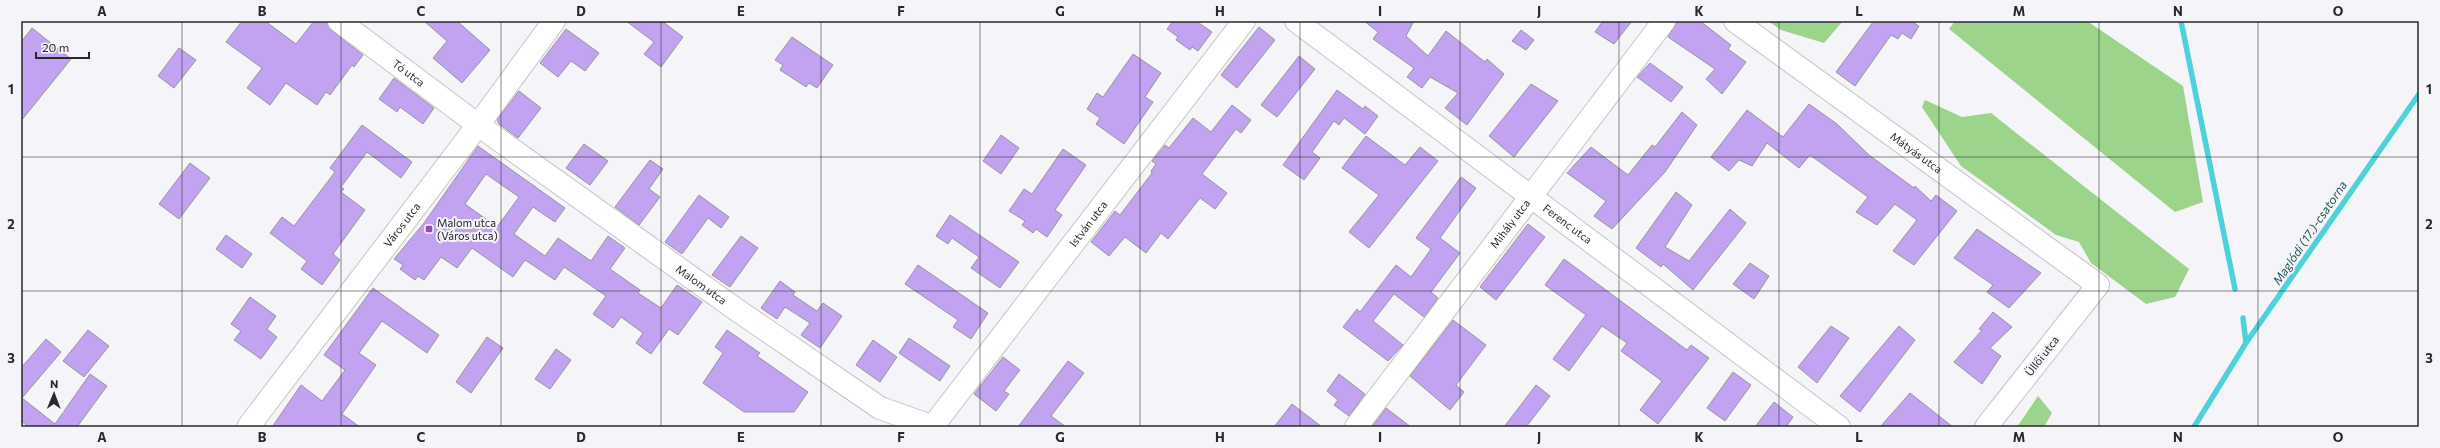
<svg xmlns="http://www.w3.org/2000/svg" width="2440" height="448" viewBox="0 0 2440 448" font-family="Commissioner,sans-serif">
<rect width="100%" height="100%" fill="#f5f4f8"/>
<path fill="#9cd48c" d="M1768 21H1843L1824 43 1781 30Z
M1955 21H2087L2183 86 2203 202 2175 212 1949 29Z
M1925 100 1962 117 1991 113 2189 269 2175 297 2146 304 2091 263 2079 242 2056 235 1961 166 1922 107Z
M2038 396 2052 413 2044 427H2017Z"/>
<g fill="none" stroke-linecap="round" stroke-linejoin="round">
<path stroke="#4cd2d8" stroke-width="5.5" d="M2181 21 2235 289
M2243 318 2246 343
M2194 427 2246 343 2419 94"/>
</g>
<path fill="#c1a3f2" stroke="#97969a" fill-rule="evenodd" d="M242 21H265L296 44 314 21H325L332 31 363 55 354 67 352 65 330 95 326 92 317 105 286 83 270 105 247 88 262 68 226 42Z
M424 21H457L490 50 462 83 433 58 447 41Z
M626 21H662L683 37 661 67 644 54 654 42Z
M1173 21H1196L1212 32 1198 51 1192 47 1190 50 1176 40 1178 37 1167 29Z
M1364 21H1414L1406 36 1428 56 1446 31 1485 62 1487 59 1504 74 1467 125 1445 108 1458 93 1430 77 1422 88 1407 77 1414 68 1373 39 1378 32Z
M1603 21H1632L1614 44 1595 32Z
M1678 21H1700L1731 45 1728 49 1746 62 1722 94 1706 79 1715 69 1668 37Z
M1871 21H1911L1919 26 1911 39 1902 33 1898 39 1891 35 1855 86 1836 72 1873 22Z
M1259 27 1275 40 1237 88 1221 75Z
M32 28 71 59 21 121V42Z
M566 29 599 53 585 71 571 61 558 77 540 63Z
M1521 30 1534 40 1526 50 1512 41Z
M792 37 833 65 817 88 809 83 806 87 780 70 783 65 775 60Z
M179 48 196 60 174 88 158 76Z
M1133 54 1161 73 1145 97 1153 102 1124 144 1096 124 1100 118 1087 109 1097 93 1103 97Z
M1299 56 1315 69 1277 117 1261 105Z
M1650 63 1683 87 1671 102 1637 77Z
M394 78 434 108 423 124 400 107 397 112 379 99Z
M1531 84 1558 101 1514 157 1489 136Z
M1337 90 1363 109 1365 106 1378 116 1365 134 1344 118 1339 125 1334 121 1312 152 1320 158 1304 180 1283 165Z
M519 91 541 108 518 138 499 124 497 120Z
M1809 104 1837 124 1869 155 1914 188 1915 186 1931 201 1936 195 1957 211 1914 265 1893 251 1917 220 1895 204 1877 225 1856 212 1868 197 1810 155 1799 168 1767 143 1752 166 1739 160 1729 171 1711 157 1747 110 1783 137Z
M1232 105 1251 120 1241 133 1236 129 1202 174 1227 193 1215 209 1200 198 1168 239 1161 233 1146 253 1125 237 1109 256 1091 242 1115 211 1120 215 1152 173 1151 171 1156 164 1152 161 1165 145 1169 148 1193 118 1211 132Z
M1682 112 1697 125 1665 172 1612 229 1594 216 1606 201 1567 173 1591 147 1628 175 1652 145 1655 147Z
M362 125 412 162 401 178 367 152 341 187 344 189 341 192 365 210 333 254 340 260 322 285 301 269 307 261 270 233 282 217 294 226 335 172 330 168Z
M1001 135 1019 148 1001 174 983 161Z
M1366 136 1405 165 1420 147 1438 161 1369 248 1349 232 1379 195 1342 168Z
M584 144 608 161 590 185 566 168Z
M478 146 565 208 555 222 533 207 514 234 545 256 558 238 591 261 608 236 625 248 610 269 640 290 638 293 661 308 677 285 702 302 678 335 669 329 651 354 636 343 643 333 621 317 613 328 593 314 606 296 564 267 555 280 525 260 513 277 472 248 457 268 441 257 424 280 418 276 415 280 400 269 403 265 394 259 424 223ZM486 174 519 197 497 227 465 204Z
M1063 149 1086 165 1055 210 1062 215 1047 237 1036 229 1033 233 1022 225 1025 221 1009 211 1024 189 1032 194Z
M650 160 663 169 649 189 660 197 639 225 615 207Z
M190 163 210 178 179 219 159 204Z
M1461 177 1476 188 1440 238 1460 253 1431 292 1438 298 1424 317 1394 294 1373 321 1403 345 1388 361 1343 327 1357 309 1360 312 1396 265 1411 277 1431 249 1416 238Z
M1676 192 1692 205 1665 247 1689 261 1730 209 1746 223 1693 290 1663 264 1661 267 1636 248Z
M699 195 729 217 721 228 708 218 682 254 665 242Z
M950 215 1019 262 1000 288 971 268 979 257 952 238 948 244 936 236Z
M1528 224 1545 237 1496 300 1480 287Z
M1977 229 2041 273 2009 308 1987 292 1993 285 1954 258Z
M226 235 252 254 242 268 216 249Z
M741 236 758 248 730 287 712 275Z
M1564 259 1687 350 1691 345 1709 358 1658 424 1640 410 1662 381 1621 351 1627 343 1602 326 1569 371 1553 359 1586 315 1545 285Z
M1750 263 1769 276 1754 299 1733 284Z
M918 265 988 313 971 339 953 327 958 320 905 284Z
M780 281 795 292 793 295 817 311 823 303 842 316 820 348 801 335 810 323 785 307 777 319 761 308Z
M373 288 439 335 427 353 382 321 359 353 376 365 342 414 360 427H272L301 385 322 401 345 370 324 355Z
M250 297 276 316 267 329 277 337 261 359 234 340 241 331 231 324Z
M1993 312 2012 327 1990 348 2001 356 1982 384 1954 362 1982 330 1979 329Z
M1453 320 1486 345 1456 385 1464 392 1450 410 1410 376Z
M1831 326 1849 338 1817 383 1798 367Z
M1899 326 1915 340 1860 412 1840 396Z
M88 330 109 346 84 377 63 361Z
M727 330 760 353 757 356 808 392 794 412H744L703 383 723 353 715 347Z
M487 337 503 348 471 393 456 382Z
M909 338 950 366 940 381 899 353Z
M46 339 61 352 22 398 55 424 90 374 107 386 77 427H29L21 421V368Z
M873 340 897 357 880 382 856 365Z
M556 349 571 360 550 389 535 379Z
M1003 357 1020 370 1004 391 1009 394 996 411 974 394Z
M1068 361 1084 373 1051 416 1066 427H1018Z
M1733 372 1751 385 1725 421 1707 408Z
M1339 374 1365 394 1349 416 1334 405 1338 400 1327 391Z
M1536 385 1550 396 1526 427H1504Z
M1910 393 1953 427H1880Z
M1774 402 1793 417 1786 427H1755Z
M1292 404 1322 427H1274Z
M1386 408 1411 427H1372Z"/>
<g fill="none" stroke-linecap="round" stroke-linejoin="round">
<g stroke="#c6c4c8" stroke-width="24">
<g id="minor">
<path id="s1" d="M339 21 478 125 734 308 880 408 934 427"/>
<path id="s2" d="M1296 21 1839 427"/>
<path id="s3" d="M1735 21 2098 285 1986 427"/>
<path id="s4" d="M933 426 1244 21"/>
<path id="s5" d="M248 427 478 125 554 21"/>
<path id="s6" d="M1356 427 1664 21"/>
</g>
</g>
<use href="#minor" stroke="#fff" stroke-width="22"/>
</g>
<path fill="none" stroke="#29292a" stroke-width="1" stroke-opacity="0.55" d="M182 21V427M341 21V427M501 21V427M661 21V427M821 21V427M980 21V427M1140 21V427M1300 21V427M1460 21V427M1619 21V427M1779 21V427M1939 21V427M2099 21V427M2258 21V427M21 157H2419M21 291H2419"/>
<rect fill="#9848b9" stroke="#f5f4f8" stroke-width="1.5" x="425" y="225" width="8" height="8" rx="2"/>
<g text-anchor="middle" stroke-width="4" stroke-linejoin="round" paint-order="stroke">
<g font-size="11" fill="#29292a" stroke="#f5f4f8">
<text dy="4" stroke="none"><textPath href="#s1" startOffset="87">Tó utca</textPath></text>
<text dy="4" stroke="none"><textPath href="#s3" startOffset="224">Mátyás utca</textPath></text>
<text dy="4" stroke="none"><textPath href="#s4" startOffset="255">István utca</textPath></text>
<text dy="4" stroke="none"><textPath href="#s6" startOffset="255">Mihály utca</textPath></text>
<text dy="4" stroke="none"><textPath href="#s5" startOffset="254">Város utca</textPath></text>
<text dy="4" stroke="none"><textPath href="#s2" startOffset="339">Ferenc utca</textPath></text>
<text dy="4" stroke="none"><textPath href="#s1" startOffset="448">Malom utca</textPath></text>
<text transform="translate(2042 356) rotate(-52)" y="4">Üllői utca</text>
</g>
<g font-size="11" fill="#29292a" stroke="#f5f4f8" text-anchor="start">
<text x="437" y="227">Malom utca<tspan x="437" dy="13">(Város utca)</tspan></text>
</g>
<g font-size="12" font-style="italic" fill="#1d5558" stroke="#f5f4f8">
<text transform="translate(2310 233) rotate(-56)" y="4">Maglódi (17.)-csatorna</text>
</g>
</g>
<rect width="2440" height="448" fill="none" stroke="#f5f4f8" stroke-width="44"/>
<g transform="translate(54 394) rotate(1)" stroke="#f5f4f8" stroke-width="3" paint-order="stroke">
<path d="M0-3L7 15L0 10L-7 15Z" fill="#29292a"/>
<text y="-6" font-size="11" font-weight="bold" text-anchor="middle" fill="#29292a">N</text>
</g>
<path d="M36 52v6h53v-6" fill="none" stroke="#29292a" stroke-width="2"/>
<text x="42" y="52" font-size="12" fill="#29292a" stroke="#f5f4f8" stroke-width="3" paint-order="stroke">20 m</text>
<rect x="22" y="22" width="2396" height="404" fill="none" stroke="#29292a" stroke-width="1.5"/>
<g font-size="13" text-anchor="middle" font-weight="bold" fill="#29292a">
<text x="102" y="16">A</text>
<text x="262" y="16">B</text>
<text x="421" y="16">C</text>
<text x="581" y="16">D</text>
<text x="741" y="16">E</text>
<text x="901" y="16">F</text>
<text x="1060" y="16">G</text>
<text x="1220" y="16">H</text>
<text x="1380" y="16">I</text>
<text x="1539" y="16">J</text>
<text x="1699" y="16">K</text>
<text x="1859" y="16">L</text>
<text x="2019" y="16">M</text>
<text x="2178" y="16">N</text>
<text x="2338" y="16">O</text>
<text x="11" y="94">1</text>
<text x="2429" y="94">1</text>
<text x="11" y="229">2</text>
<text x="2429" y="229">2</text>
<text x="11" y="363">3</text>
<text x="2429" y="363">3</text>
<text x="102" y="442">A</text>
<text x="262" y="442">B</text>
<text x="421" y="442">C</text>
<text x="581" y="442">D</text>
<text x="741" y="442">E</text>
<text x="901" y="442">F</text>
<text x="1060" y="442">G</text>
<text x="1220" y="442">H</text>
<text x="1380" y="442">I</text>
<text x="1539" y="442">J</text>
<text x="1699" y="442">K</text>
<text x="1859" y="442">L</text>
<text x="2019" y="442">M</text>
<text x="2178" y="442">N</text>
<text x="2338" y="442">O</text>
</g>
</svg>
